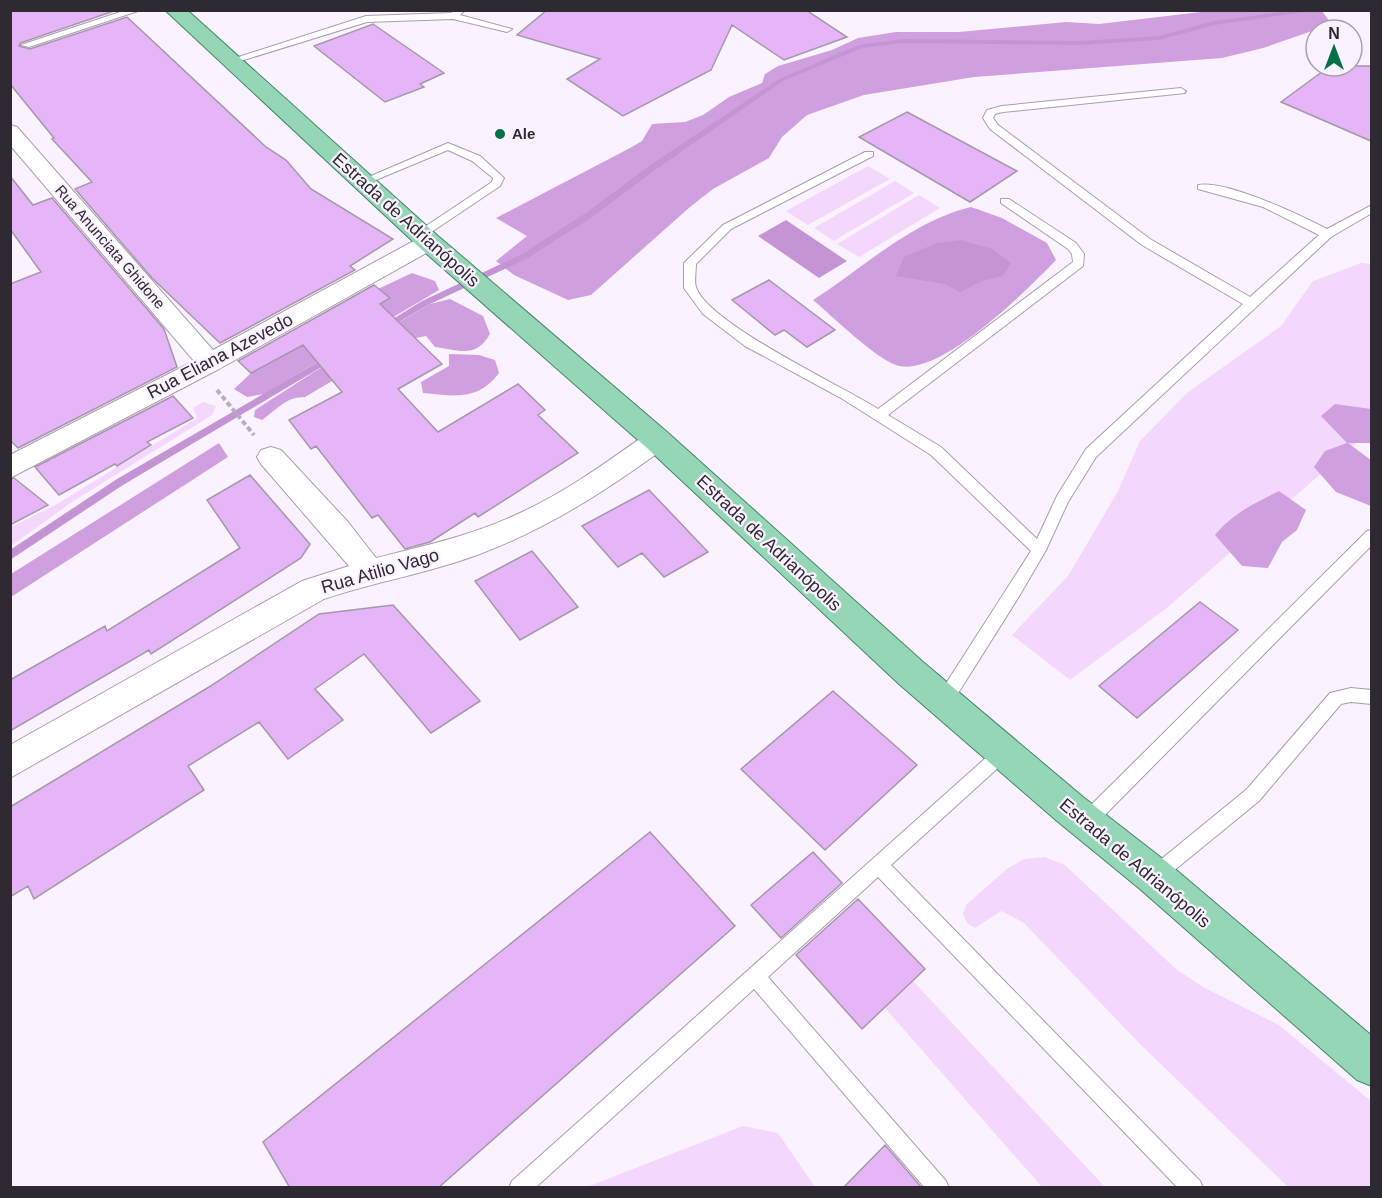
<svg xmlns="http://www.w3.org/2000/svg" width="1382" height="1198" viewBox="0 0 1382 1198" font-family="Arial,sans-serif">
<rect width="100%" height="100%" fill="#fbf2ff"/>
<path fill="#f3d7fd" d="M868 166 890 179 808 225 786 211Z
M895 181 914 193 834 241 814 228Z
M919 195 940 208 859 257 837 244Z
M1361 263 1371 264V430L1168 607 1070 680 1012 635 1068 576 1117 493 1140 441 1188 392 1281 326 1313 281Z
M203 402 216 406 212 415 72 502 11 546V527L57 504 197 418 193 408Z
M1045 857 1065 865 1176 969 1203 987 1279 1025 1371 1101V1187H1288L1140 1044 1024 923 1001 911 975 928 968 924 963 914 966 905 1008 868 1025 859Z
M913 981 1105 1187H1042L885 1008Z
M743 1126 778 1133 815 1187H587Z"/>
<path fill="#cf9fe0" d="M1218 10 1322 11 1330 22 1315 30 1263 48 1222 58 974 77 864 95 807 115 782 137 769 158 713 189 690 207 591 295 568 300 514 275 496 261 527 236 496 218 630 148 642 141 652 124 685 122 703 115 729 97 762 83 765 74 778 66 832 50 858 38 896 32H959L1066 22 1099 24Z
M971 207 1002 218 1047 243 1056 260C1028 289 938 380 896 365 875 358 832 316 813 300 863 268 912 221 971 207Z
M412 273 435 281 439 290 264 394 247 397 234 389 251 373 389 299 378 289Z
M450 299 483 316 490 334C476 359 459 350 435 347L426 336 400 341 305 397C285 397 278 409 262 420L254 417 255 410 314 372 430 304Z
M449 354 479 355 495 360 499 373C478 401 455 396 423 393L421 382 449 366Z
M1335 404 1371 409V443H1348L1371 460V506L1336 492 1314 467 1325 451 1347 443 1321 416Z
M219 443 228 457 11 597V574Z
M1279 491 1306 510 1297 530 1282 542 1268 568 1242 566 1215 535C1232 514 1255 503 1279 491Z"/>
<path fill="#c494d4" d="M786 220 847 261 819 278 758 236Z
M961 240 992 249 1011 263 1003 276 982 281 960 292 945 284 896 276 904 257 937 243Z"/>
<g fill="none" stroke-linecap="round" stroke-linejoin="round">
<path fill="#c494d4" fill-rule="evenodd" d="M1296 10H1318L1214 25 1159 40 1080 45 903 43 862 48 783 81 655 170 592 217 528 258 428 305 387 329 384 330 380 327 422 301 522 254 586 213 649 166 779 79 859 45 903 39 1080 41 1159 36 1214 21Z
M332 354 335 355V359L123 485 10 560V550L117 479Z"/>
</g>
<path fill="#e6b5f7" stroke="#a597aa" stroke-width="1.5" d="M10 10H117L20 43 19 46 30 49 127 17 266 147 286 160 311 189 393 239 350 266 355 270 220 343 152 278 75 189 92 182 52 139 54 138 10 84Z
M547 10H806L847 37 784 60 732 25 711 70 623 116 567 79 600 59 517 35Z
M373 24 444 73 420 84 424 87 385 102 314 46Z
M1330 66H1371V141L1281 102Z
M907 112 1017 171 970 202 859 137Z
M10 176 33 205 52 198 164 329 177 367 18 448 10 440V284L41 272 10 229Z
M769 280 835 330 807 347 784 330 775 335 732 300Z
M374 285 390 298 380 304 442 364 398 389 438 432 518 384 545 410 538 415 578 453 478 517 475 513 430 542 405 549 378 515 372 518 316 446 311 449 289 420 342 392 303 345 251 373 238 361Z
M173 396 193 418 147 442 151 445 117 466 115 464 59 495 35 467Z
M250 475 310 544 301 558 151 654 149 650 10 731V680L105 626 107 631 240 548 207 500Z
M14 478 48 505 10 525V480Z
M649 490 708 552 664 577 642 553 618 567 582 526Z
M532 551 578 607 520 640 475 581Z
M1200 602 1238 630 1137 718 1099 686Z
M393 605 480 701 431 733 364 654 315 689 343 720 288 759 259 722 188 766 204 790 34 899 28 886 10 897V807L209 687 319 614Z
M833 691 917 765 825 850 741 769Z
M650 832 735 926 438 1188H290L263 1142Z
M813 852 842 883 781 938 751 905Z
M858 899 925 969 862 1029 796 955Z
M885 1145 922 1188H843Z"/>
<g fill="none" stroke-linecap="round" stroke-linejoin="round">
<g stroke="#aa9caf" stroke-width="2">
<path id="lane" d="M126 10H141L29 47 21 45Z
M454 10H465L460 15 512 29 507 32 453 19 367 22 234 63 226 61 366 16 451 13Z
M1181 88 1186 91 1185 93 1003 112 995 114 993 118 998 125 1150 239 1250 297 1319 235 1263 207 1198 189V185C1227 180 1300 215 1327 229L1372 205V213L1331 237 1096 457 1068 502 1046 550 1018 598 950 706 944 708 938 706 936 701 938 696 1031 551 931 455 841 398 745 346 703 314 684 288V263L723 225 865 152H873V156L731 229 696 264C696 271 694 281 696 287 707 323 842 386 878 409L1073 262 1072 254 1068 249 1001 203V199H1009L1076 243 1084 254 1083 266 888 415 941 447 1037 539 1057 496 1086 449 1243 304 1142 245 990 129 983 118 987 110 1002 106Z
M448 143 480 156 504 178 500 186 424 237H416L414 234 492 182 493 178 472 161 448 150 366 184 357 182Z
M1372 530V545L1092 828 1086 830 1080 828 1077 822 1080 816 1367 531Z
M1351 688 1372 690V704L1351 702 1341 704 1259 801 1160 882 1154 885 1148 882 1145 876 1148 870 1247 789 1330 693Z
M1004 745 1010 747 1012 752 1010 757 891 865 1200 1181 1203 1188H1178L878 877 768 977 946 1181 949 1188H925L754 989 535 1188H509L512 1181 998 747Z"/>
</g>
<g stroke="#aa9caf" stroke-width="2">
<path id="street" d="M10 125 17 127 213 350 421 237 429 235 437 237 440 242 437 247 219 369 10 478V455L194 361 10 145Z
M657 430 666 433 670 440 666 447C606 491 547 529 477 555 429 573 374 582 324 599L10 778V745L302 581 349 566 261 464 257 457 261 450 271 447 281 450 348 522 376 558C425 546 474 535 520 513 566 492 607 462 648 433Z"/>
</g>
<g stroke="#428768" stroke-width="2">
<path id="primary" d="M165 10H187L438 236 667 432 923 662 1083 797 1168 863 1372 1036V1086L1357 1080 1140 889 1057 821 899 684 647 448 420 248Z"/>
</g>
<path stroke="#b6aeb9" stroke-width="4" stroke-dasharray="5 3" stroke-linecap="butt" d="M217 390 254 435"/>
<use href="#lane" fill="#fff" fill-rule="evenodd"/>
<use href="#street" fill="#fff" fill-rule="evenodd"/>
<use href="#primary" fill="#94d6b6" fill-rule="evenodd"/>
</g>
<circle fill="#067048" stroke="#fbf2ff" stroke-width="2" cx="500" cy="134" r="6"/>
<g text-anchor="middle" stroke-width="4.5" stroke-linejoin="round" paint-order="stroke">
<g font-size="15" font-weight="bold" fill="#2f2931" stroke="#fbf2ff" text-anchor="start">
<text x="512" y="139">Ale</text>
</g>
<g font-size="15" fill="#2f2931" stroke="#fbf2ff">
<text transform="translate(110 247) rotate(49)" y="5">Rua Anunciata Ghidone</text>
</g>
<g font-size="18" fill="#2f2931" stroke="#fbf2ff">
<text transform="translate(406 220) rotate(42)" y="6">Estrada de Adrianópolis</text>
<text transform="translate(220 356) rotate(-28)" y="6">Rua Eliana Azevedo</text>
<text transform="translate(769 543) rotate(43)" y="6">Estrada de Adrianópolis</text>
<text transform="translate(380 571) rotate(-16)" y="6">Rua Atilio Vago</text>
<text transform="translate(1135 863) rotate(40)" y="6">Estrada de Adrianópolis</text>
</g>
</g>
<rect width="1382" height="1198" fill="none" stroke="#2f2931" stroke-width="24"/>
<g transform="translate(1334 48)"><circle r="28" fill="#fbf2ff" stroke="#a9a2ad" stroke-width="1.5"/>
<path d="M0-4.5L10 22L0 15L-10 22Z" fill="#067048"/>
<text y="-9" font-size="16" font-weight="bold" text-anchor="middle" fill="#2f2931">N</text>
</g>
</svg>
